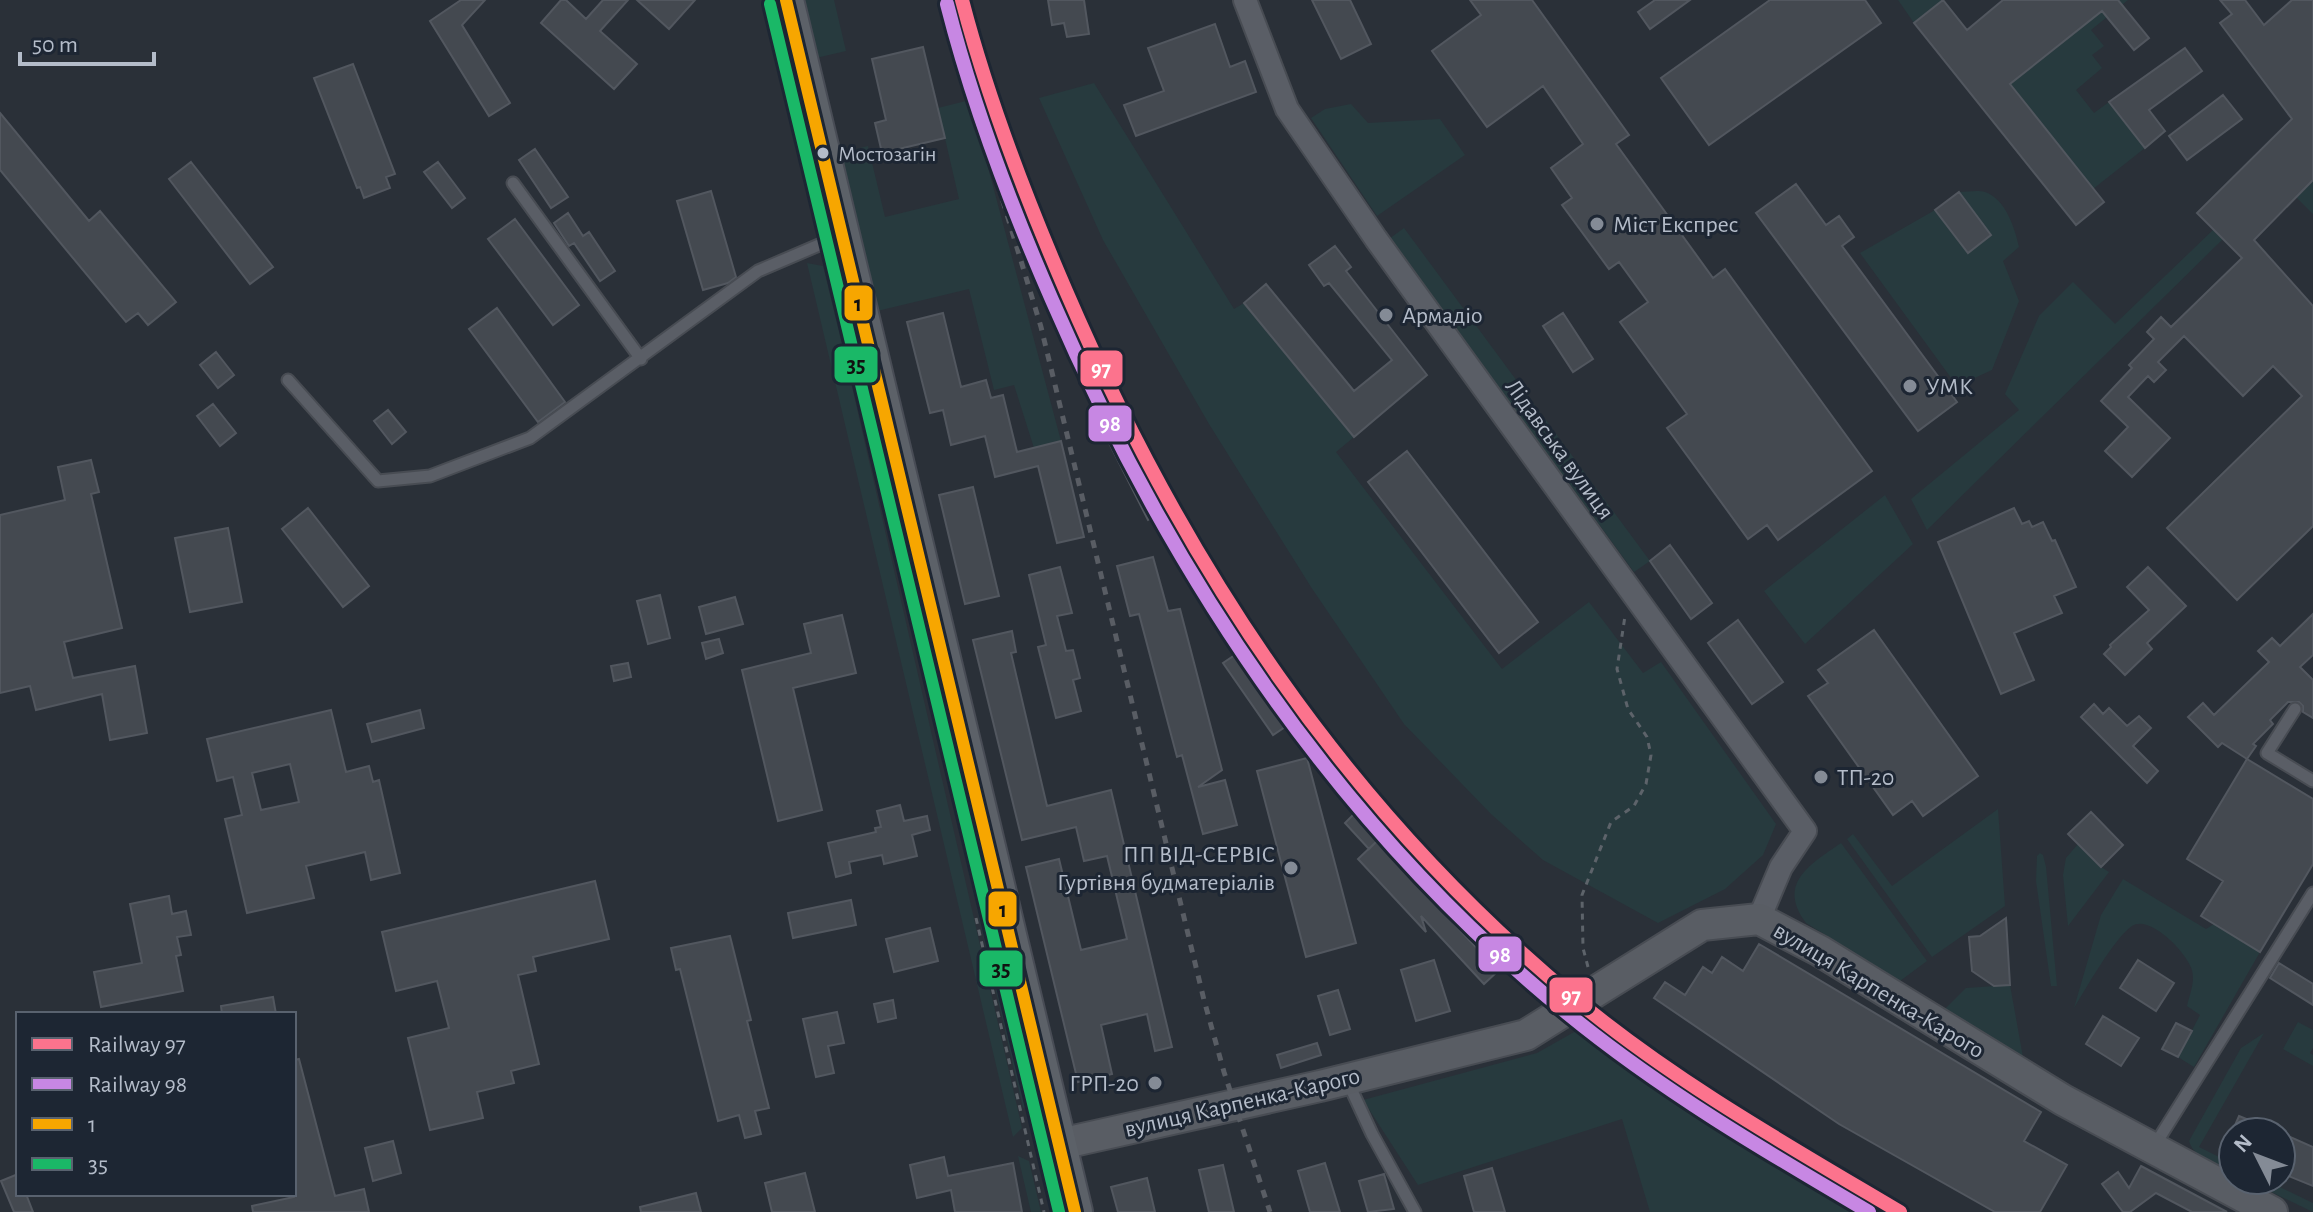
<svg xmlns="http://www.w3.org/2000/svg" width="2313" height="1212" viewBox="0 0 2313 1212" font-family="'Alegreya Sans',sans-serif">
<rect width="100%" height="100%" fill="#2a3038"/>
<path fill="#273a3e" d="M802 0H834L846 51 816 58Z
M1898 0H1943L1914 23Z
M2116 0H2128L2091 30 2104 46 2092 55 2102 68 2076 90 2094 113 2109 102 2145 148 2093 189 2010 84Z
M1094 83 1234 309 1244 303 1354 437 1336 452 1502 669 1589 602 1643 673 1661 662 1776 824 1763 855 1725 889 1658 923 1543 860 1491 814 1404 724 1311 587 1209 424 1103 240 1039 98Z
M970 100 1061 441 1034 448 1014 385 994 390 969 289 873 312 836 154 868 146 885 217 959 199 938 108Z
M1351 104 1368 123 1440 119 1465 155 1377 216 1311 118 1325 109Z
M2313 180V214L2296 197Z
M1959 192C1967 192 1978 190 1985 192 2006 199 2015 229 2019 247L2003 261 2019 301 1992 370 1957 386 1860 253 1935 210 1968 252 1991 235Z
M1404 228 1650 561 1634 572 1389 239Z
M2213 230 2223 239 1927 530 1911 499 2019 410 2005 394 2039 316 2073 282 2115 324Z
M807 263 823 266 844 352 1022 1128 1013 1137Z
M828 266 840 274 1003 967V1004L1027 1107 1023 1108Z
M1885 495 1913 544 1805 644 1764 591Z
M1998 809 2005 906 1932 957 1847 839 1853 834 1892 886Z
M1841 843 1927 961 1900 981 1806 923C1776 883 1811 864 1841 843Z
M2078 844 2101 867 2109 872 2068 926 2063 875 2066 858Z
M2040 853 2043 855 2046 867 2057 986H2051L2036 881 2037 856Z
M2123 879 2206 929 2214 924 2260 952 2194 1067 2178 1057 2200 1015 2187 1006C2190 993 2195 983 2192 970 2187 953 2150 914 2132 926 2115 937 2085 990 2074 1008L2101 915Z
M2010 985 2023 1057 1944 1010 1966 988Z
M2298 1022 2313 1030V1048L2310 1053 2313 1055V1066L2283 1049Z
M1583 1027 1758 1147 1869 1212H1650L1622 1119 1418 1185 1363 1100 1537 1053Z
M2264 1033 2199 1147 2233 1164V1173C2218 1165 2194 1159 2189 1141L2241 1048Z
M1018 1156 1029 1161 1041 1212H1031Z
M2246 1180H2265L2313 1203V1212Z"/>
<path fill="#444950" stroke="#52575f" stroke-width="2" fill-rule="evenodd" d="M461 0H485L462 25 510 103 489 116 430 21Z
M561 0H566L586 19 603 0H628L600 31 637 64 614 89 541 23Z
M637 0H695L669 29Z
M1048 0H1084L1089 34 1067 37 1064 23 1052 25Z
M1312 0H1350L1371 44 1341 59Z
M1470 0H1532L1629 135 1616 144 1713 278 1725 269 1872 471 1778 540 1767 525 1748 539 1667 428 1687 414 1620 322 1648 302 1619 262 1609 269 1562 205 1572 198 1551 168 1583 144 1543 86 1487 127 1432 51 1481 15Z
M1655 0H1690L1650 29 1638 12Z
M1770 0H1865L1881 23 1709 145 1661 78Z
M1943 0 1967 30 2003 0H2118L2149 38 2134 50 2102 11 2010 84 2104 202 2076 225 1914 23Z
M2220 0H2245L2264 25 2292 0H2313V180L2254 240 2313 306V526L2237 600 2167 528 2302 396 2273 366 2243 396 2184 336 2158 362 2166 370 2154 382 2148 376 2128 397 2170 438 2132 477 2105 451 2128 427 2101 401 2132 368 2129 365 2154 339 2147 332 2161 317 2171 327 2242 258 2197 213 2292 119 2220 23 2232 14Z
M1215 24 1230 67 1245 61 1256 92 1136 136 1124 105 1164 91 1148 48Z
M923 47 945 138 882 153 875 123 886 120 872 59Z
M2185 48 2202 71 2149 110 2165 131 2145 148 2109 102Z
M353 64 395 174 386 177 390 188 364 198 360 187 357 188 314 78Z
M2223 95 2242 119 2187 160 2169 136Z
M0 113 89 221 100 211 176 302 148 325 138 313 126 322 0 170Z
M535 149 568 197 551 208 519 160Z
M191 162 273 267 250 284 169 179Z
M438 162 465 198 452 208 424 172Z
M1796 184 1826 225 1839 216 1854 237 1842 246 1957 402 1918 431 1756 213Z
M711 191 736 277 728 283 703 290 677 201Z
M1959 192 1991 235 1968 253 1935 210Z
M568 213 583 236 589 232 615 271 600 281 574 243 569 246 554 223Z
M515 219 579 305 553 325 488 239Z
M1335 246 1351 267 1346 271 1427 375 1354 437 1244 303 1266 284 1354 391 1392 360 1329 283 1324 286 1309 265Z
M497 308 565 402 538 422 469 329Z
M943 313 961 387 986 380 991 398 1003 395 1017 452 1061 441 1084 537 1057 543 1038 466 995 477 985 436 951 445 943 410 930 413 907 322Z
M1563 313 1593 359 1573 372 1543 326Z
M216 352 234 375 218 388 200 365Z
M213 404 236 433 220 446 197 416Z
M388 410 406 432 392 444 374 421Z
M1122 426 1165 511 1148 520 1105 435Z
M1407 451 1538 622 1499 653 1368 482Z
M91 460 99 492 91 494 122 628 64 642 73 678 135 666 147 733 110 740 102 694 36 710 30 686 0 693V515L65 500 58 467Z
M973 487 999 596 965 604 939 495Z
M308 508 369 586 343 607 282 529Z
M2014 508 2022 524 2029 521 2032 527 2043 522 2052 541 2055 540 2076 587 2054 596 2062 613 2014 633 2034 680 2001 694 1938 542Z
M228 528 242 602 190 612 175 538Z
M1670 545 1712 603 1691 619 1650 561Z
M1153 557 1168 611 1180 609 1222 770 1198 787 1225 780 1237 825 1203 834 1182 755 1177 757 1139 614 1130 616 1117 566Z
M1060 567 1072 613 1057 616 1066 651 1073 650 1080 678 1073 680 1081 711 1056 718 1038 647 1046 645 1029 575Z
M2148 567 2186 606 2147 643 2152 649 2125 675 2104 654 2111 647 2110 645 2149 610 2127 587Z
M660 595 670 638 648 644 637 601Z
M735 597 743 624 706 634 699 607Z
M2313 614V655L2300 667 2313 680V718L2303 712V706L2299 702H2288L2270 720 2273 724 2253 744 2256 746 2247 759 2222 743 2218 747 2188 717 2203 703 2214 715 2269 662 2258 651 2272 638 2280 646Z
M842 615 856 673 793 688 822 810 778 821 742 670 811 653 804 624Z
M1738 620 1783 682 1752 704 1708 643Z
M1874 630 1978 776 1923 816 1912 801 1893 815 1808 696 1828 683 1818 670Z
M1012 631 1016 652 1011 653 1047 806 1111 790 1172 1047 1155 1051 1147 1014 1101 1025 1112 1074 1078 1082 1026 867 1059 859 1081 950 1127 939 1107 856 1084 861 1076 827 1022 840 973 640Z
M719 639 723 653 706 659 702 643Z
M1238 653 1288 725 1273 735 1223 663Z
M628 663 631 677 614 681 611 666Z
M2094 704 2103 714 2109 708 2127 726 2139 716 2151 728 2133 746 2158 771 2147 783 2081 717Z
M331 710 346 772 369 766 373 782 379 780 400 873 371 880 365 852 306 866 314 898 247 913 225 819 242 815 233 777 217 781 207 739ZM290 764 299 802 261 810 252 773Z
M420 710 424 728 372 742 367 724Z
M1307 758 1356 943 1306 957 1257 771Z
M2247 759 2313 799V864L2260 952 2201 916 2223 881 2187 859Z
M900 805 904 821 927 816 930 830 912 835 917 856 884 864 882 855 849 862 851 873 836 877 828 843 876 832 875 828 881 827 877 811Z
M1360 808 1384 834 1369 849 1345 823Z
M2091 812 2123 845 2101 867 2068 834Z
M1377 841 1498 971 1484 984 1421 916 1426 932 1358 859Z
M595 881 609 939 533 957 536 971 518 975 539 1064 511 1071 514 1083 477 1092 483 1118 430 1130 408 1038 449 1028 437 981 396 991 382 932Z
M169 896 172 914 186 911 191 935 177 937 181 955 176 956 183 991 101 1007 94 972 142 963 130 904Z
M851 900 856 925 793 938 788 913Z
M2006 918 2010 985 1994 986 1972 971 1969 937 1980 936Z
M930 928 938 961 894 972 886 939Z
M730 936 751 1020 747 1021 769 1108 755 1111 761 1134 745 1138 739 1115 718 1121 680 969 676 970 671 948Z
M1759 944 2041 1112 2024 1141 2067 1165 2040 1212H1995L1839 1124 1654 998 1665 982 1685 995 1703 967 1712 973 1722 957 1743 971Z
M1434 960 1450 1011 1416 1021 1401 970Z
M2138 960 2174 983 2156 1011 2120 988Z
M2279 963 2313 984V1005L2270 978Z
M1338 990 1350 1029 1330 1035 1318 996Z
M273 997 276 1014H222L221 1006Z
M893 1000 896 1018 878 1022 874 1004Z
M837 1012 844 1043 828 1046 834 1073 816 1077 803 1019Z
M2103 1016 2139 1038 2121 1066 2086 1044Z
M2176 1023 2192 1031 2178 1057 2162 1049Z
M1317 1043 1321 1055 1281 1068 1277 1055Z
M299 1059 335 1196 364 1189 369 1212H253L252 1206 294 1197V1060Z
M2239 1116 2278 1132H2232Z
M2281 1133 2313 1147V1186L2281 1173Z
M393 1141 401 1173 373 1181 365 1148Z
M944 1157 948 1176 1013 1163 1022 1212H955L951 1190 917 1198 910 1165Z
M1325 1163 1340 1212H1310L1298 1171Z
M1223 1165 1234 1212H1209L1199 1170Z
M2141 1166 2227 1212H2192L2156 1193 2130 1212H2123L2102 1184 2118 1172 2129 1188Z
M1492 1168 1505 1212H1474L1464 1176Z
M805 1173 815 1212H772L765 1183Z
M18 1174V1194H26L33 1212H14L1 1181Z
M1384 1174 1394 1209 1368 1212 1359 1181Z
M1147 1178 1155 1212H1118L1111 1187Z
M696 1193 701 1212H641L640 1207Z"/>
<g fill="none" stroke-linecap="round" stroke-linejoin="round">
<g stroke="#484c53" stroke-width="15">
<path id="service" d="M513 183 641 359
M288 380 378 481 430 476 530 438 758 271 840 236
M2295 709 2267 753 2313 781
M1347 1080 1372 1134 1415 1212
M2153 1148 2313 893"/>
</g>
<g stroke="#484c53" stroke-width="26">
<path id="minor" d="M1245 0 1287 109 1376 239 1805 831 1781 867 1759 919"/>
</g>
<g stroke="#484c53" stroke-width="34">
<path id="secondary" d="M1060 1144 1320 1086 1526 1035 1702 925 1759 919 1820 951 2063 1100 2272 1212"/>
</g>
<g stroke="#484c55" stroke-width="38">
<path id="primary" d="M786 0 1075 1212"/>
</g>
<path stroke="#5d636a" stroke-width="3" stroke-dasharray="6 6" stroke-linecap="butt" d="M976 918 1044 1212
M1588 967 1583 948 1582 895 1611 822 1634 806 1646 784 1651 755 1647 737 1628 709 1617 669 1625 616"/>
<use href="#service" stroke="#5a5e66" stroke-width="11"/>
<use href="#minor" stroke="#5a5e66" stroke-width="22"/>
<use href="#secondary" stroke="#595d64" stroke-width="30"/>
<use href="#primary" stroke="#5c6168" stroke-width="34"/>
<path stroke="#595d64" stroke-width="5" stroke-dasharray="8 8" stroke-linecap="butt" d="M946 0 962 66 1041 327 1204 1000 1224 1072 1270 1212"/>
<g stroke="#1d2633" stroke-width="18">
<path id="bus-1" d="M786 0 1075 1212"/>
</g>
<g stroke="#1d2633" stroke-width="18">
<path id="bus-2" d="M770 4 1059 1212"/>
</g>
<use href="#bus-1" stroke="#f7a600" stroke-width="12"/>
<use href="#bus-2" stroke="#1ab867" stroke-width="12"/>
<g stroke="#1d2633" stroke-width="20">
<path id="rail-1" d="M962 0C988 100 1025 196 1066 291 1184 565 1344 808 1575 999 1675 1082 1789 1146 1900 1212"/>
</g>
<g stroke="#1d2633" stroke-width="20">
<path id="rail-2" d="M947 4C973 106 1010 204 1052 300 1170 573 1335 824 1567 1013 1661 1090 1765 1151 1869 1212"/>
</g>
<use href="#rail-1" stroke="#fc738d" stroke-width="14"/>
<use href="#rail-2" stroke="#c787e3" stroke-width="14"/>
</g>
<circle fill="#b4bcc9" stroke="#1d2633" stroke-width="3" cx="823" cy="153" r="7"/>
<g fill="#848b96" stroke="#1d2633" stroke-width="3">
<circle cx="1597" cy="224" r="8"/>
<circle cx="1386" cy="315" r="8"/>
<circle cx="1910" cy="386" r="8"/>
<circle cx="1821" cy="777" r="8"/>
<circle cx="1291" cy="868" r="8"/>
<circle cx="1155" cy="1083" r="8"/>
</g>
<g text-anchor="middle" stroke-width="6" stroke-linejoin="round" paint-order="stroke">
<g font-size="22" fill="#b4bcc9" stroke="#1d2633" text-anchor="start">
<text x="838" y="161">Мостозагін</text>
</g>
<g font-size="24" fill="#b4bcc9" stroke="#1d2633" text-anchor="start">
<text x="1613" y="232">Міст Експрес</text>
<text x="1402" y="323">Армадіо</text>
<text x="1926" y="394">УМК</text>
<text x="1837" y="785">ТП-20</text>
<text x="1275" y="862" text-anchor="end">ПП ВІД-СЕРВІС<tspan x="1275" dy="28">Гуртівня будматеріалів</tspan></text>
<text x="1139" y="1091" text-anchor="end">ГРП-20</text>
</g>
<g font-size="24" fill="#b4bcc9" stroke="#1d2633">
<text transform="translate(1560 449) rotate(54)" y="8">Лідавська вулиця</text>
<text transform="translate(1879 990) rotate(31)" y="8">вулиця Карпенка-Карого</text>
<text transform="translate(1242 1102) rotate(-13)" y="8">вулиця Карпенка-Карого</text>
</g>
</g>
<g stroke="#1d2633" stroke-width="3">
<rect x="843" y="284" width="31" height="38" rx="8" fill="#f7a600"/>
<rect x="833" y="345" width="46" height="39" rx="8" fill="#1ab867"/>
<rect x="1079" y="349" width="45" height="39" rx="8" fill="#fc738d"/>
<rect x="1087" y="404" width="46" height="39" rx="8" fill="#c787e3"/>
<rect x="987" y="890" width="31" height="38" rx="8" fill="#f7a600"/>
<rect x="1477" y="935" width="46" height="38" rx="8" fill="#c787e3"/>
<rect x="978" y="949" width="46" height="39" rx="8" fill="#1ab867"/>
<rect x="1548" y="976" width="46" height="38" rx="8" fill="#fc738d"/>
</g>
<g font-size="22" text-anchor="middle" font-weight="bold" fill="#fff">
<text x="1101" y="376">97</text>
<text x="1110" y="431">98</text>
<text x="1500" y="962">98</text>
<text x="1571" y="1003">97</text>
</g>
<g font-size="22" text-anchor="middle" font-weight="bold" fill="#111">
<text x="858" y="311">1</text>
<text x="856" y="372">35</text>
<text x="1003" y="917">1</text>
<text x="1001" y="976">35</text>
</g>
<rect x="16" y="1012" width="280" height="184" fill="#1d2633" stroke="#59626f" stroke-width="2"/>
<rect x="32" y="1038" width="40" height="12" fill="#fc738d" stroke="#59626f" stroke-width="2"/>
<text x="88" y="1052" font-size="24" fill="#b4bcc9">Railway 97</text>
<rect x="32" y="1078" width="40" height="12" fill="#c787e3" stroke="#59626f" stroke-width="2"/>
<text x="88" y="1092" font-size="24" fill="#b4bcc9">Railway 98</text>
<rect x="32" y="1118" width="40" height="12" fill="#f7a600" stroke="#59626f" stroke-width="2"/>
<text x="88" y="1132" font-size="24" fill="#b4bcc9">1</text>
<rect x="32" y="1158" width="40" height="12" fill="#1ab867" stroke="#59626f" stroke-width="2"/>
<text x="88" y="1172" font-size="24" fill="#b4bcc9">35</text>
<g transform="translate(2257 1156) rotate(312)"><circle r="38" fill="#1d2633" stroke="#59626f" stroke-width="2"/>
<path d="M0-6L14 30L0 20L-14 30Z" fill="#848b96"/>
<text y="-12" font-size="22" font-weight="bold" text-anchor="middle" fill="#b4bcc9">N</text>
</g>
<path d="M20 52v12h134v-12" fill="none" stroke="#b4bcc9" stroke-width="4"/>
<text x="32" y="52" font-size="24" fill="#b4bcc9" stroke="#1d2633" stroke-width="6" paint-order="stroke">50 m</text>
</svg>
